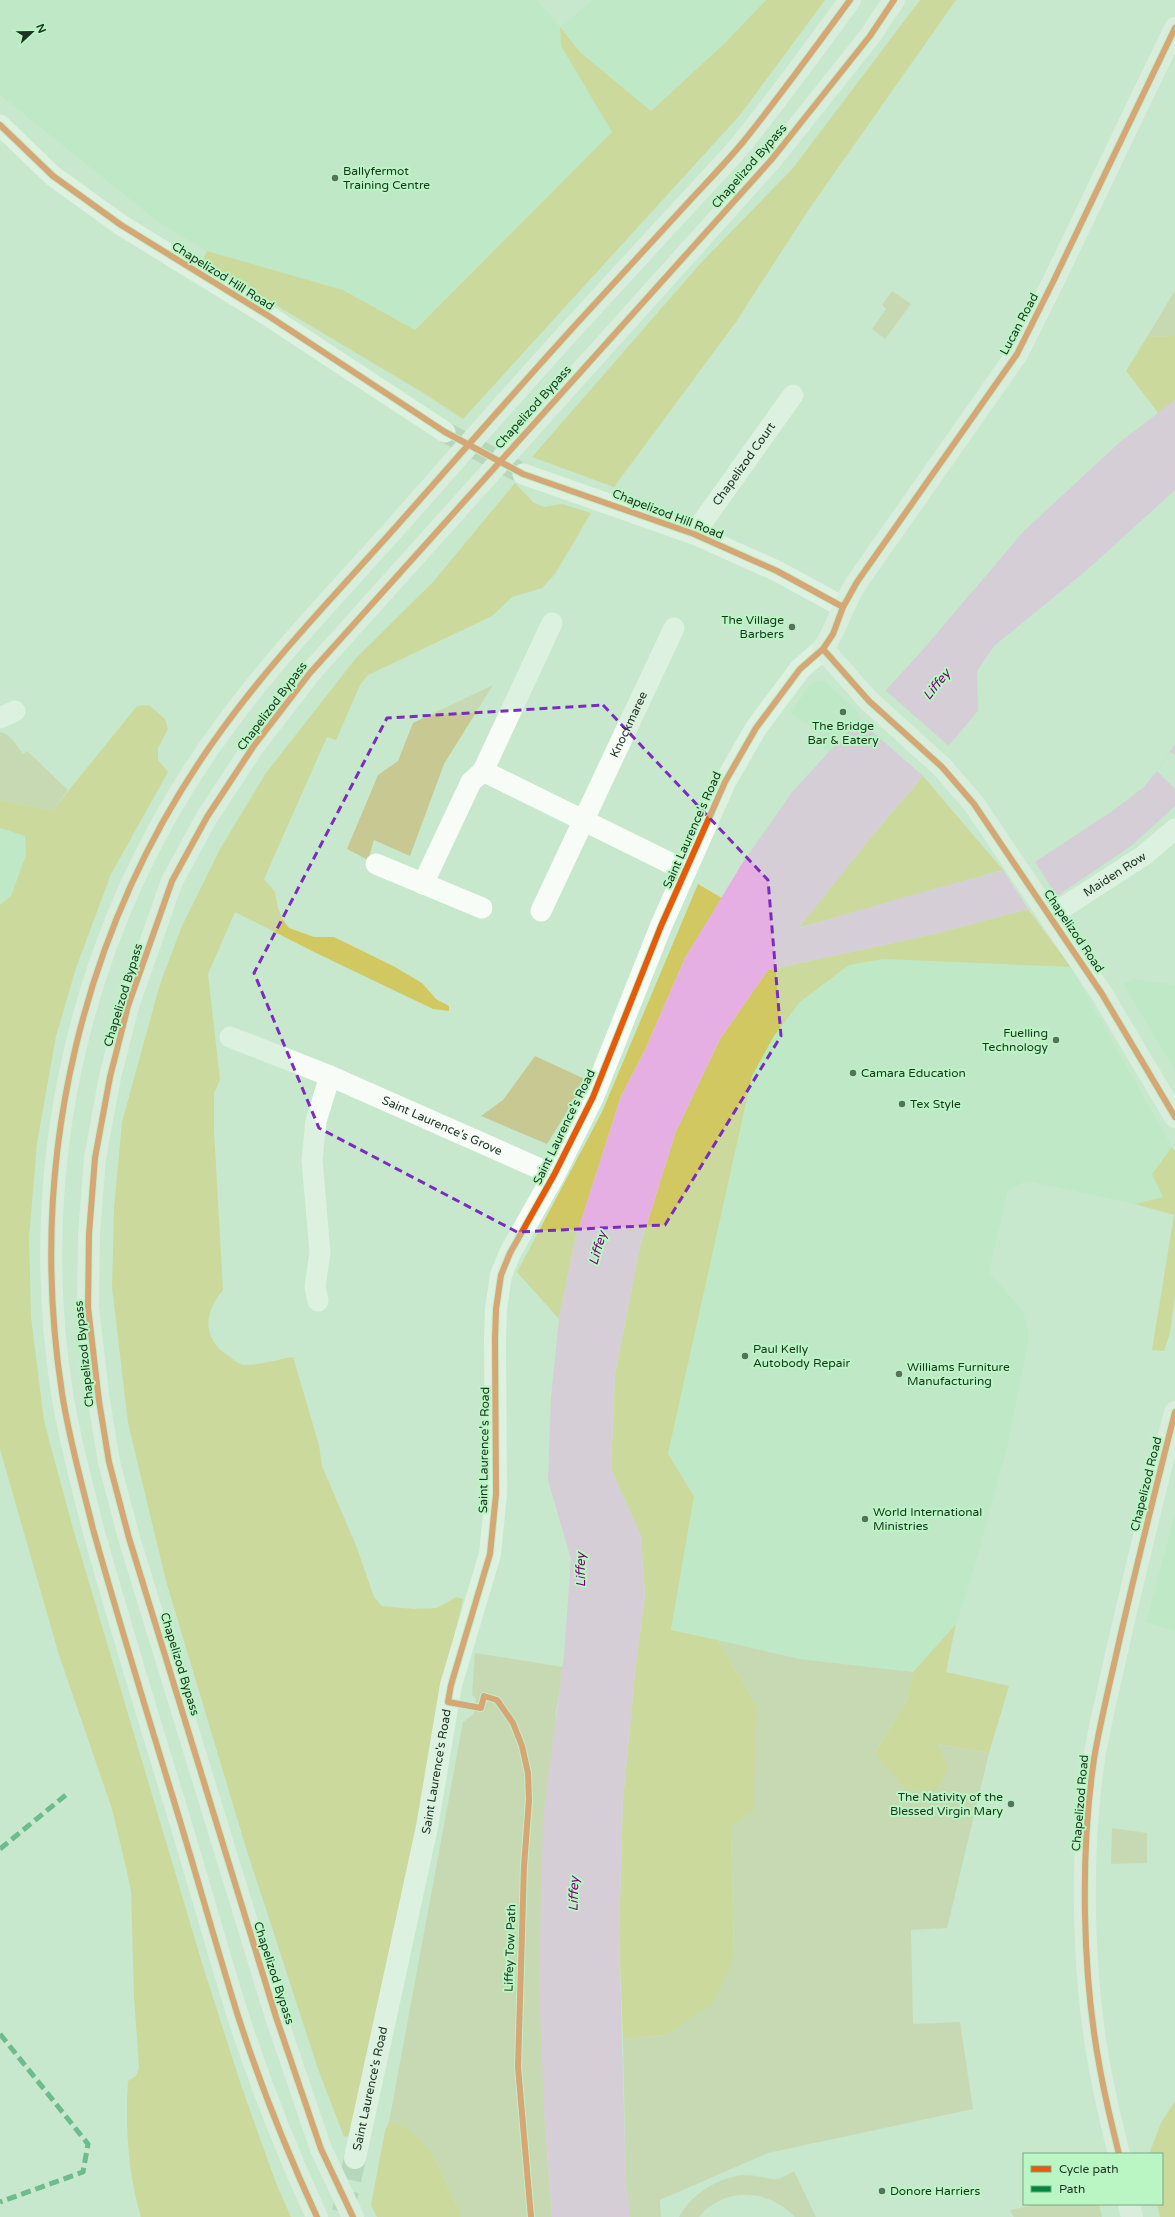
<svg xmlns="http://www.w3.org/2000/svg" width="1175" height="2217" viewBox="0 0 1175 2217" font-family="'Varela Round',sans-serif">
<rect width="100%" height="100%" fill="#c7e8cc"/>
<path fill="#b6eabf" d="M0 0H537L560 27 593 0H766L726 42 651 111 580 52 560 28 561 46 613 132 415 330 343 290 207 251 161 224 0 95Z
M824 681 859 712V720L828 753 820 743 824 739 819 732 790 713 810 685 816 682Z
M0 800 52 811 0 932Z
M883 959 1071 967 1172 1147 1152 1174 1164 1197 1135 1204 1027 1181 1008 1190 989 1272 1024 1312 1029 1339 1008 1444 976 1563 956 1624 913 1672 800 1659 671 1630 694 1496 668 1454 752 1076 774 1036 800 1002 849 965Z
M1134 979 1175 985V1070L1123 984Z
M1175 1514V1631L1146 1622Z"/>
<path fill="#c8c893" d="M1175 290V336L1147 337Z
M892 291 911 304 885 339 872 329 886 309 882 305Z
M493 685 444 764 410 856 374 840 368 860 347 849 378 775 398 761 413 723Z
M0 732C10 733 17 746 23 754L27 751 68 790 52 811 0 800Z
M535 1056 587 1080 547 1144 481 1116 503 1100Z
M717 1640 800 1659 913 1672 907 1700 875 1753 937 1744 989 1753 947 1928 911 1930 913 2024 960 2022 973 2109 768 2153 660 2200 661 2217H630L626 2186 623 2039 666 2035 734 1958 731 1825 757 1706Z
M475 1653 563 1667 556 1713 544 2110 552 2217H462L432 2153 389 2122 463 1722 474 1714 476 1699 472 1695Z
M1112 1828 1147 1833V1863L1111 1864Z
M794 2171 816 2217H795C768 2189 725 2186 699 2217H679C692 2193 720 2176 747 2175 756 2175 769 2180 777 2179 783 2178 789 2174 794 2171Z
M1037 2204H1099L1102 2217H1014L1010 2210Z"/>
<path fill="#d2c862" d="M766 0H825L740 115 463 419 425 394 202 261 207 251 343 290 415 330 612 132 561 46 560 27 580 52 651 111 726 42Z
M920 0H956L807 212 736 322 614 487 532 457 700 264 793 168Z
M1175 336V400L1159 414 1126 371 1147 337Z
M515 483 533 502 544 507 562 504 591 513 555 574 542 588 512 597 492 616 368 675 360 685 336 740 327 737 264 879 275 892 278 908 283 920 289 928 314 937H334L395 967 422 983 436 999 449 1006V1011L433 1009 314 952 235 912 208 974 220 1080 214 1093V1131L223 1290C203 1313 202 1340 230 1357 234 1360 239 1364 243 1365 257 1366 279 1359 293 1357L319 1445 322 1466 357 1548 374 1597 382 1606 414 1609 437 1608 456 1597 463 1599 450 1654 419 1824 351 2135 344 2137 318 2069 246 1848 166 1581 128 1423 112 1287 114 1208 122 1122 160 984 182 926 220 849 266 773 356 658 433 582Z
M149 705 165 719 168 729 158 748V760L168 772 111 874 76 968 56 1036 37 1143 29 1238 31 1317 44 1421 72 1525 202 1963 241 2085 276 2183 291 2217H141C128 2175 125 2125 128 2081L136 2076 139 2068 134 1996 131 1891 125 1863 112 1809 59 1655 0 1449V905L11 896 26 855 25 836 0 828V800L52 811 137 706Z
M923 776 1003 870 798 928 872 836Z
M698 884 722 898 685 958 645 1050 621 1096 575 1240 559 1319 517 1272 602 1112Z
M1028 909 1071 967 883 959 849 965 800 1002 774 1036 752 1076 668 1454 694 1496 671 1630 717 1640 757 1706 753 1811 731 1826 734 1958 712 2004 666 2035 623 2039 619 1935 623 1800 636 1663 645 1597 641 1536 611 1469 615 1374 640 1246 676 1131 720 1039 768 970 934 934Z
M1172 1147 1175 1152V1295L1170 1333 1164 1351 1152 1350 1174 1215 1135 1204 1163 1197 1152 1174Z
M956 1624 946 1672 1009 1686 989 1753 937 1744 949 1769 937 1790 905 1789 875 1753 907 1700 913 1672Z
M1175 2101V2217H1160L1157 2204H1162V2154H1149L1161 2123Z
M389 2122 408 2128 432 2153 462 2217H377L371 2205 385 2131Z"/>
<path fill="#e6afe3" d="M1175 400V490L1087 570 994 646 977 671 978 711 872 836 799 928 926 891 1035 862 1111 812 1144 787 1157 771 1175 744V806L1131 846 1057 896 1028 909 934 934 768 970 720 1039 676 1131 640 1246 615 1374 611 1469 641 1536 645 1597 636 1663 623 1800 619 1935 626 2186 630 2217H552L544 2110 539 1981 543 1820 564 1656 571 1559 548 1480 551 1398 559 1319 575 1240 621 1096 645 1050 685 958 743 862 793 791 920 653 1024 531 1120 442Z"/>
<path fill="#c7e8cc" d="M885 690 949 746 923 776 859 720Z
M1170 752 1175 755V789L1157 771Z
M1035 862 1057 896 1028 909 1003 870Z"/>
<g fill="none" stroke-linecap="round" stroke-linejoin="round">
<path stroke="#a5c4aa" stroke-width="21" stroke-dasharray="21 10" stroke-linecap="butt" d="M445 432 523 474"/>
<path stroke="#a5c4aa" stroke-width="22" stroke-dasharray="22 11" stroke-linecap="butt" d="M343 2212 355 2158"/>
<g stroke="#f7fcf7" stroke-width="21">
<path d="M0 125 53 176 121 225 267 315 445 432"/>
<path d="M523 474 694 534 777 571 843 607"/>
<path id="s1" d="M694 534 793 395"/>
<path d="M0 718 15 711"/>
<path d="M483 771 686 871"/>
<path d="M376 864 482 908"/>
<path d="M423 884 471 782 483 771 552 623"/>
<path id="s2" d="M541 911 674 628"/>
<path id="s3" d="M1050 916 1143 856 1175 829"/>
<path id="s4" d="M230 1037 330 1076 554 1175"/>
<path d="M318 1301 315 1287 320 1252 312 1160 316 1121 330 1076"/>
</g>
<path stroke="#f7fcf7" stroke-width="22" id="s5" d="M355 2158 427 1827 451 1685 490 1554 496 1494 495 1339 496 1309 501 1275 510 1253 554 1175 593 1097 661 926 725 782 756 728 800 669 823 649"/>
<path stroke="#edf4ee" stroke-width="22" d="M1175 28 1053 282 1017 354 857 582C843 604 837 628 823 649L869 701 942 767 974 804 1102 994 1175 1117
M1119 2154C1112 2126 1105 2097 1100 2069 1082 1974 1080 1854 1094 1759 1100 1723 1109 1687 1117 1651 1135 1571 1155 1491 1175 1412
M1129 2204 1132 2217
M317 2217C287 2152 260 2084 238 2016 214 1939 193 1862 169 1785 143 1700 117 1615 93 1529 82 1484 69 1439 62 1393 26 1160 82 922 221 731 273 659 335 595 394 529 456 459 517 389 580 320 614 283 649 245 683 208 703 186 724 165 743 142 780 96 815 48 850 0
M353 2217 321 2149 276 2017 129 1538 109 1462 99 1401 88 1307 89 1234 95 1158 110 1077 128 1006 172 881 207 817 253 747 310 673 772 159 870 36 894 0"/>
<path stroke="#00873e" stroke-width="5" stroke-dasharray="10 5" stroke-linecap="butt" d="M0 1849 67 1794
M0 2034 88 2144 83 2172 0 2202"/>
<g stroke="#b9f6c3" stroke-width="8">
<path id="cycleway" d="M0 125 53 176 121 225 267 315 445 432 523 474 694 534 777 571 843 607
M823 649 869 701 942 767 974 804 1102 994 1175 1117
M1119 2154C1112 2126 1105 2097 1100 2069 1082 1974 1080 1854 1094 1759 1100 1723 1109 1687 1117 1651 1135 1571 1155 1491 1175 1412
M317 2217C287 2152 260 2084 238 2016 214 1939 193 1862 169 1785 143 1700 117 1615 93 1529 82 1484 69 1439 62 1393 26 1160 82 922 221 731 273 659 335 595 394 529 456 459 517 389 580 320 614 283 649 245 683 208 703 186 724 165 743 142 780 96 815 48 850 0
M353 2217 321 2149 276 2017 129 1538 109 1462 99 1401 88 1307 89 1234 95 1158 110 1077 128 1006 172 881 207 817 253 747 310 673 772 159 870 36 894 0
M531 2217 518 2067 524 1866 529 1800 528 1773 522 1746 513 1723 497 1700 484 1696 481 1708 448 1702 451 1685 490 1554 496 1494 495 1339 496 1309 501 1275 510 1253 554 1175 593 1097 661 926 725 782 756 728 800 669 823 649 833 634 843 607 857 582 1017 354 1053 282 1175 28"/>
</g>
<use href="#cycleway" stroke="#e8590c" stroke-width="6"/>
</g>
<path d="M0 0H1175V2217H0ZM603 705 768 880 781 1036 665 1225 517 1232 319 1128 254 973 387 718Z" fill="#c7e8cc" fill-opacity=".55" fill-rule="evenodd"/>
<path fill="none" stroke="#7b2cbf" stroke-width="3" stroke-dasharray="8 5" stroke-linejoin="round" d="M603 705 768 880 781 1036 665 1225 517 1232 319 1128 254 973 387 718Z"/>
<g fill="#57725c" stroke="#b9f6c3" stroke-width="1.5">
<circle cx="335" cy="178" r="4"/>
<circle cx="792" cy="627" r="4"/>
<circle cx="843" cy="712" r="4"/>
<circle cx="1056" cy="1040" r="4"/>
<circle cx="853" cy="1073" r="4"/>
<circle cx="902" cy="1104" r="4"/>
<circle cx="745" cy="1356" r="4"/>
<circle cx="899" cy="1374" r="4"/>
<circle cx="865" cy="1519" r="4"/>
<circle cx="1011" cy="1804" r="4"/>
<circle cx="882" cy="2191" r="4"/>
</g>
<g text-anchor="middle" stroke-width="4" stroke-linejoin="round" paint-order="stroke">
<g font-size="12" fill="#1b3320" stroke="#b9f6c3">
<text transform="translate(749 166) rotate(-49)" y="4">Chapelizod Bypass</text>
<text transform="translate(223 276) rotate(32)" y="4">Chapelizod Hill Road</text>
<text transform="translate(1019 324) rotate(-62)" y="4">Lucan Road</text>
<text transform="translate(533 407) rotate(-48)" y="4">Chapelizod Bypass</text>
<text dy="4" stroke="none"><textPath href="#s1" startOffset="86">Chapelizod Court</textPath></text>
<text transform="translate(668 514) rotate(21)" y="4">Chapelizod Hill Road</text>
<text transform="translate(272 706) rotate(-53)" y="4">Chapelizod Bypass</text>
<text dy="4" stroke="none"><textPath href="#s2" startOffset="206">Knockmaree</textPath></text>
<text transform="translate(692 830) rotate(-66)" y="4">Saint Laurence's Road</text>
<text dy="4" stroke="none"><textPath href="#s3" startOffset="77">Maiden Row</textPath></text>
<text transform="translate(1074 931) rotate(56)" y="4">Chapelizod Road</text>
<text transform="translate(123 995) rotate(-73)" y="4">Chapelizod Bypass</text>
<text dy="4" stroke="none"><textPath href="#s4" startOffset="230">Saint Laurence's Grove</textPath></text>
<text transform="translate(564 1127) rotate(-64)" y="4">Saint Laurence's Road</text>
<text transform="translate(84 1354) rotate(-96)" y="4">Chapelizod Bypass</text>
<text transform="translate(484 1450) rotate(-89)" y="4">Saint Laurence's Road</text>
<text transform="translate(1146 1484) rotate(-76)" y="4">Chapelizod Road</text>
<text transform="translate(180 1664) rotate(73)" y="4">Chapelizod Bypass</text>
<text dy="4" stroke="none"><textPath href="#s5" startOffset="395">Saint Laurence's Road</textPath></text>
<text transform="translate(1080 1803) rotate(-85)" y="4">Chapelizod Road</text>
<text transform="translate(510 1948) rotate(-88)" y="4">Liffey Tow Path</text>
<text transform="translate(274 1973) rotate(72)" y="4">Chapelizod Bypass</text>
<text dy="4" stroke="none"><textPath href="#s5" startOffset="71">Saint Laurence's Road</textPath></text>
</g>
<g font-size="12" fill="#1b3320" stroke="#b9f6c3" text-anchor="start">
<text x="343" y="175">Ballyfermot<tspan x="343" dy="14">Training Centre</tspan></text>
<text x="784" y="624" text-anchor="end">The Village<tspan x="784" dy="14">Barbers</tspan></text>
<text x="843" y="730" text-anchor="middle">The Bridge<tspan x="843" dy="14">Bar &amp; Eatery</tspan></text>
<text x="1048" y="1037" text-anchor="end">Fuelling<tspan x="1048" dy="14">Technology</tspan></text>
<text x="861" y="1077">Camara Education</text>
<text x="910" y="1108">Tex Style</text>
<text x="753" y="1353">Paul Kelly<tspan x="753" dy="14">Autobody Repair</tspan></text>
<text x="907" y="1371">Williams Furniture<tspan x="907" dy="14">Manufacturing</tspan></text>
<text x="873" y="1516">World International<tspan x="873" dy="14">Ministries</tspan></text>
<text x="1003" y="1801" text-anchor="end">The Nativity of the<tspan x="1003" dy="14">Blessed Virgin Mary</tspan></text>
<text x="890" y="2195">Donore Harriers</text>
</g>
<g font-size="13" font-style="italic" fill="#790077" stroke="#b9f6c3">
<text transform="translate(936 684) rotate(-51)" y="5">Liffey</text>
<text transform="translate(597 1248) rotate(-74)" y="5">Liffey</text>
<text transform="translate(580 1570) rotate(-91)" y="5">Liffey</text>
<text transform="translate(573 1894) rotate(-88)" y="5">Liffey</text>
</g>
</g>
<rect x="1023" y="2153" width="140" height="52" fill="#b9f6c3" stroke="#7aa882"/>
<rect x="1031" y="2166" width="20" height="6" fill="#e8590c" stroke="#7aa882"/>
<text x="1059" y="2173" font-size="12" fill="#1b3320">Cycle path</text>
<rect x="1031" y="2186" width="20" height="6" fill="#00873e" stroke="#7aa882"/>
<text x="1059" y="2193" font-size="12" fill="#1b3320">Path</text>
<g transform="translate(32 32) rotate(68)" stroke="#b9f6c3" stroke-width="3" paint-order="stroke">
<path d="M0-3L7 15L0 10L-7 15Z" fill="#1b3320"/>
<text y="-6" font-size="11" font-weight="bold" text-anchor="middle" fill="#1b3320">N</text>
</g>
</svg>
